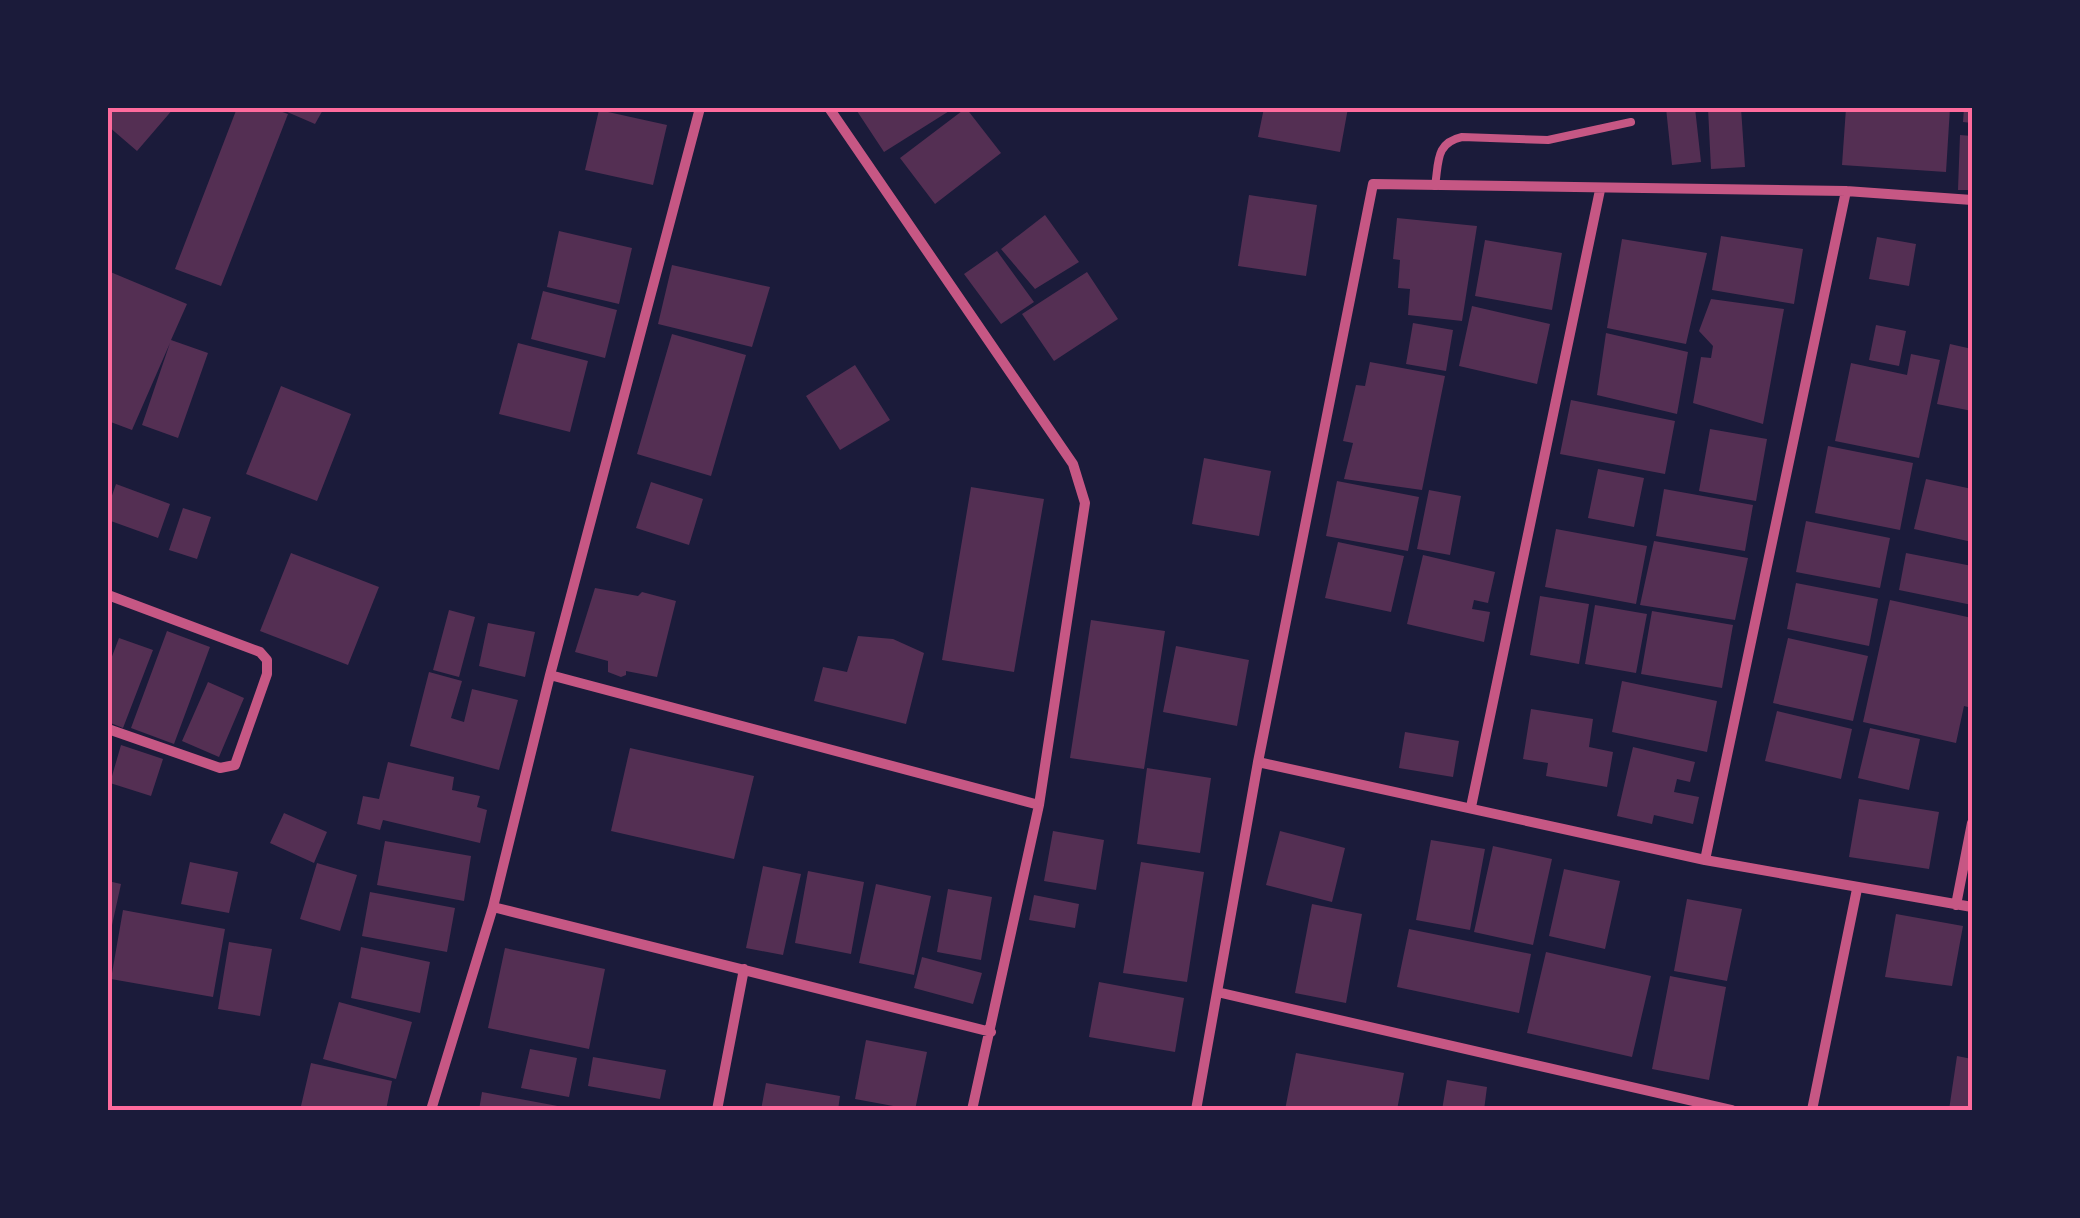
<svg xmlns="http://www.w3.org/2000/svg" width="2080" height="1218" viewBox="0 0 2080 1218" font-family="'Crimson Pro',serif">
<rect width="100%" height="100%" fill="#1b1b3a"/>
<path fill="#542f53" d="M108 108H174L137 151 108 126Z
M237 108H271L288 114 221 286 175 269Z
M278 108H324L315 124Z
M855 108H954L884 152Z
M966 108 1001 153 935 204 900 158Z
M1264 108H1348L1340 152 1258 137Z
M1666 108H1695L1701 162 1672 165Z
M1708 108H1741L1745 167 1711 169Z
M1846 108H1950L1946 172 1842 165Z
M1964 108H1972V123L1963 122Z
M599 110 667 125 653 185 585 170Z
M1960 135 1972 136V190H1958Z
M1249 195 1317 205 1306 276 1238 266Z
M1045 215 1079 262 1035 289 1001 249Z
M1397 218 1477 226 1462 321 1408 315 1410 289 1398 288 1400 260 1393 259Z
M559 231 632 248 619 304 547 287Z
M1721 236 1803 249 1794 304 1712 290Z
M1877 237 1916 244 1909 286 1869 279Z
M1622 239 1707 253 1686 344 1607 328Z
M1485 240 1562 253 1552 310 1475 296Z
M997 251 1034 302 1001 324 964 274Z
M672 265 770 287 752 347 658 324Z
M108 271 187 304 171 340 208 353 178 438 142 425 170 343 132 430 108 421Z
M1087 272 1118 319 1054 361 1022 314Z
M543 291 617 310 605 358 531 339Z
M1711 299 1784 309 1763 424 1693 403 1701 357 1711 358 1713 346 1699 331Z
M1472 306 1550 324 1537 384 1459 366Z
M1413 323 1453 330 1446 371 1406 364Z
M1876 325 1906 331 1899 366 1869 360Z
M1606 333 1688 352 1677 414 1597 395Z
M672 334 746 355 711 476 637 454Z
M518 343 588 361 570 432 499 414Z
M1950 344 1972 349V411L1937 404Z
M1911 354 1940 360 1919 458 1835 441 1851 363 1907 375Z
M1370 362 1445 376 1422 490 1344 479 1353 443 1343 441 1356 385 1365 386Z
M855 365 890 420 840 450 806 396Z
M281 386 351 414 317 501 246 474Z
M1571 400 1675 421 1665 474 1560 454Z
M1710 429 1767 439 1756 501 1699 491Z
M1828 446 1913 463 1900 530 1815 513Z
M1204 458 1271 471 1259 536 1192 524Z
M1598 469 1644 478 1634 527 1588 518Z
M1926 479 1972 489V542L1914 529Z
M1337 481 1419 497 1408 551 1326 536Z
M651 482 703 499 689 545 636 528Z
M116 484 170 504 158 538 108 520V507Z
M971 487 1044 499 1014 672 942 660Z
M1664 489 1753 505 1745 551 1656 536Z
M1429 490 1461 496 1450 555 1417 549Z
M183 508 211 517 197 559 169 550Z
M1806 521 1890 538 1880 588 1796 572Z
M1556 529 1647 546 1636 604 1545 587Z
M1654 541 1748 558 1735 620 1640 605Z
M1338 542 1404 556 1391 612 1325 598Z
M291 553 379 587 348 665 260 631Z
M1906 553 1972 566V605L1899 590Z
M1423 555 1495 572 1488 603 1474 600 1472 609 1490 612 1484 642 1407 624Z
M1796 583 1878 599 1869 646 1787 629Z
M595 588 638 596 642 592 676 601 657 677 626 671V675L621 677 608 672V661L575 652Z
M1540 596 1589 604 1579 664 1530 655Z
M1890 600 1972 618 1968 642 1972 644 1970 678 1972 679V708L1964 706 1956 743 1863 722Z
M1595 605 1647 614 1636 673 1585 664Z
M449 610 475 617 459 677 433 670Z
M1652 611 1733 625 1722 688 1641 674Z
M1091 620 1165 631 1144 769 1070 758Z
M488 623 535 632 525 677 479 666Z
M167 631 210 647 174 744 131 728Z
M858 636 893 639 924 653 906 724 814 701 823 667 847 672Z
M119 638 153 650 123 728 108 722V667Z
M1788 638 1868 656 1853 721 1773 703Z
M1176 646 1249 660 1237 726 1163 712Z
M429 672 462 681 451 718 464 722 472 689 518 700 499 770 410 746Z
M1622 681 1717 701 1707 752 1612 732Z
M208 682 244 698 219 757 182 741Z
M1531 709 1593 719 1589 747 1613 752 1607 787 1546 776 1548 763 1523 759Z
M1777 711 1852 729 1841 779 1765 761Z
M1870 728 1920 739 1909 790 1858 778Z
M1405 732 1459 741 1453 777 1399 768Z
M121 745 163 759 151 796 110 783Z
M1633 747 1695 762 1690 782 1677 779 1674 792 1699 797 1693 824 1654 815 1652 824 1617 816Z
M630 748 754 776 734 859 611 831Z
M388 762 454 777 452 790 480 796 477 807 487 810 480 843 383 820 380 830 357 824 363 796 379 799Z
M1147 768 1211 778 1200 853 1137 844Z
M1859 799 1939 812 1929 869 1849 857Z
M284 813 327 832 314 863 270 843Z
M1053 831 1104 840 1096 890 1044 881Z
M1280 831 1345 848 1332 902 1266 885Z
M1431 840 1485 849 1470 930 1416 920Z
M385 841 471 856 464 901 377 885Z
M1493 846 1552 859 1533 945 1474 932Z
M190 862 238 872 229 913 181 904Z
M1141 862 1204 872 1187 982 1123 973Z
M317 863 357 875 340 931 300 919Z
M763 866 801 874 783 955 746 948Z
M1564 869 1620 881 1605 949 1549 936Z
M808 871 864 882 851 954 795 943Z
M108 881 121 884 109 939H108Z
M876 884 931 896 914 975 859 963Z
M948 889 992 897 981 960 937 952Z
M370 892 455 908 447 952 362 936Z
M1034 895 1079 904 1075 928 1029 920Z
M1687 899 1742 909 1727 981 1674 971Z
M1312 904 1362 914 1346 1003 1295 993Z
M123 910 225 929 213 997 111 979Z
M1896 914 1963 926 1952 986 1885 977Z
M1409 929 1531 954 1519 1013 1397 987Z
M229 942 272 949 260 1016 218 1009Z
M361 947 430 962 420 1013 351 998Z
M505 948 605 969 589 1049 488 1028Z
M1546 952 1651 976 1632 1057 1527 1033Z
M922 957 982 973 973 1004 914 988Z
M1670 976 1726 987 1709 1080 1652 1069Z
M1099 982 1184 998 1175 1052 1089 1037Z
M339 1002 412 1022 396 1079 323 1059Z
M866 1040 927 1052 915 1110 855 1099Z
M530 1049 577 1058 569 1097 521 1088Z
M1296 1053 1404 1073 1397 1110H1285Z
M1957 1056 1972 1059V1110H1949Z
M593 1057 666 1070 660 1099 588 1086Z
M311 1063 392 1081 386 1110H320L301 1106Z
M1447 1080 1487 1087 1484 1110H1442Z
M766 1083 840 1096 838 1110H761Z
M482 1092 563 1107V1110H479Z"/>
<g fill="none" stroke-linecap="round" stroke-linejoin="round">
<path stroke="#c65784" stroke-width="8" d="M1435 186C1439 162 1435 143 1462 137L1548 140 1631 122"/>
<path stroke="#c65784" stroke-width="10" d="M829 108 1073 464 1085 503 1039 805 972 1110
M108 595 260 652 267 660V674L235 765 220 768 108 729
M550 675 1039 805
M1258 762 1705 860 1972 907
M1471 807 1600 190
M1705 860 1846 191
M1956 905 1972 823
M493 907 991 1032
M1217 992 1732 1110
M431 1110 493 907 550 675 700 108
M717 1110 744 969
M1196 1110 1258 762 1373 184 1846 191 1972 200
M1812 1110 1857 889"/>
</g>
<rect width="2080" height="1218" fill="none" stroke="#1b1b3a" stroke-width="220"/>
<rect x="110" y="110" width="1860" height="998" fill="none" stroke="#ff6b9d" stroke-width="4"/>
</svg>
